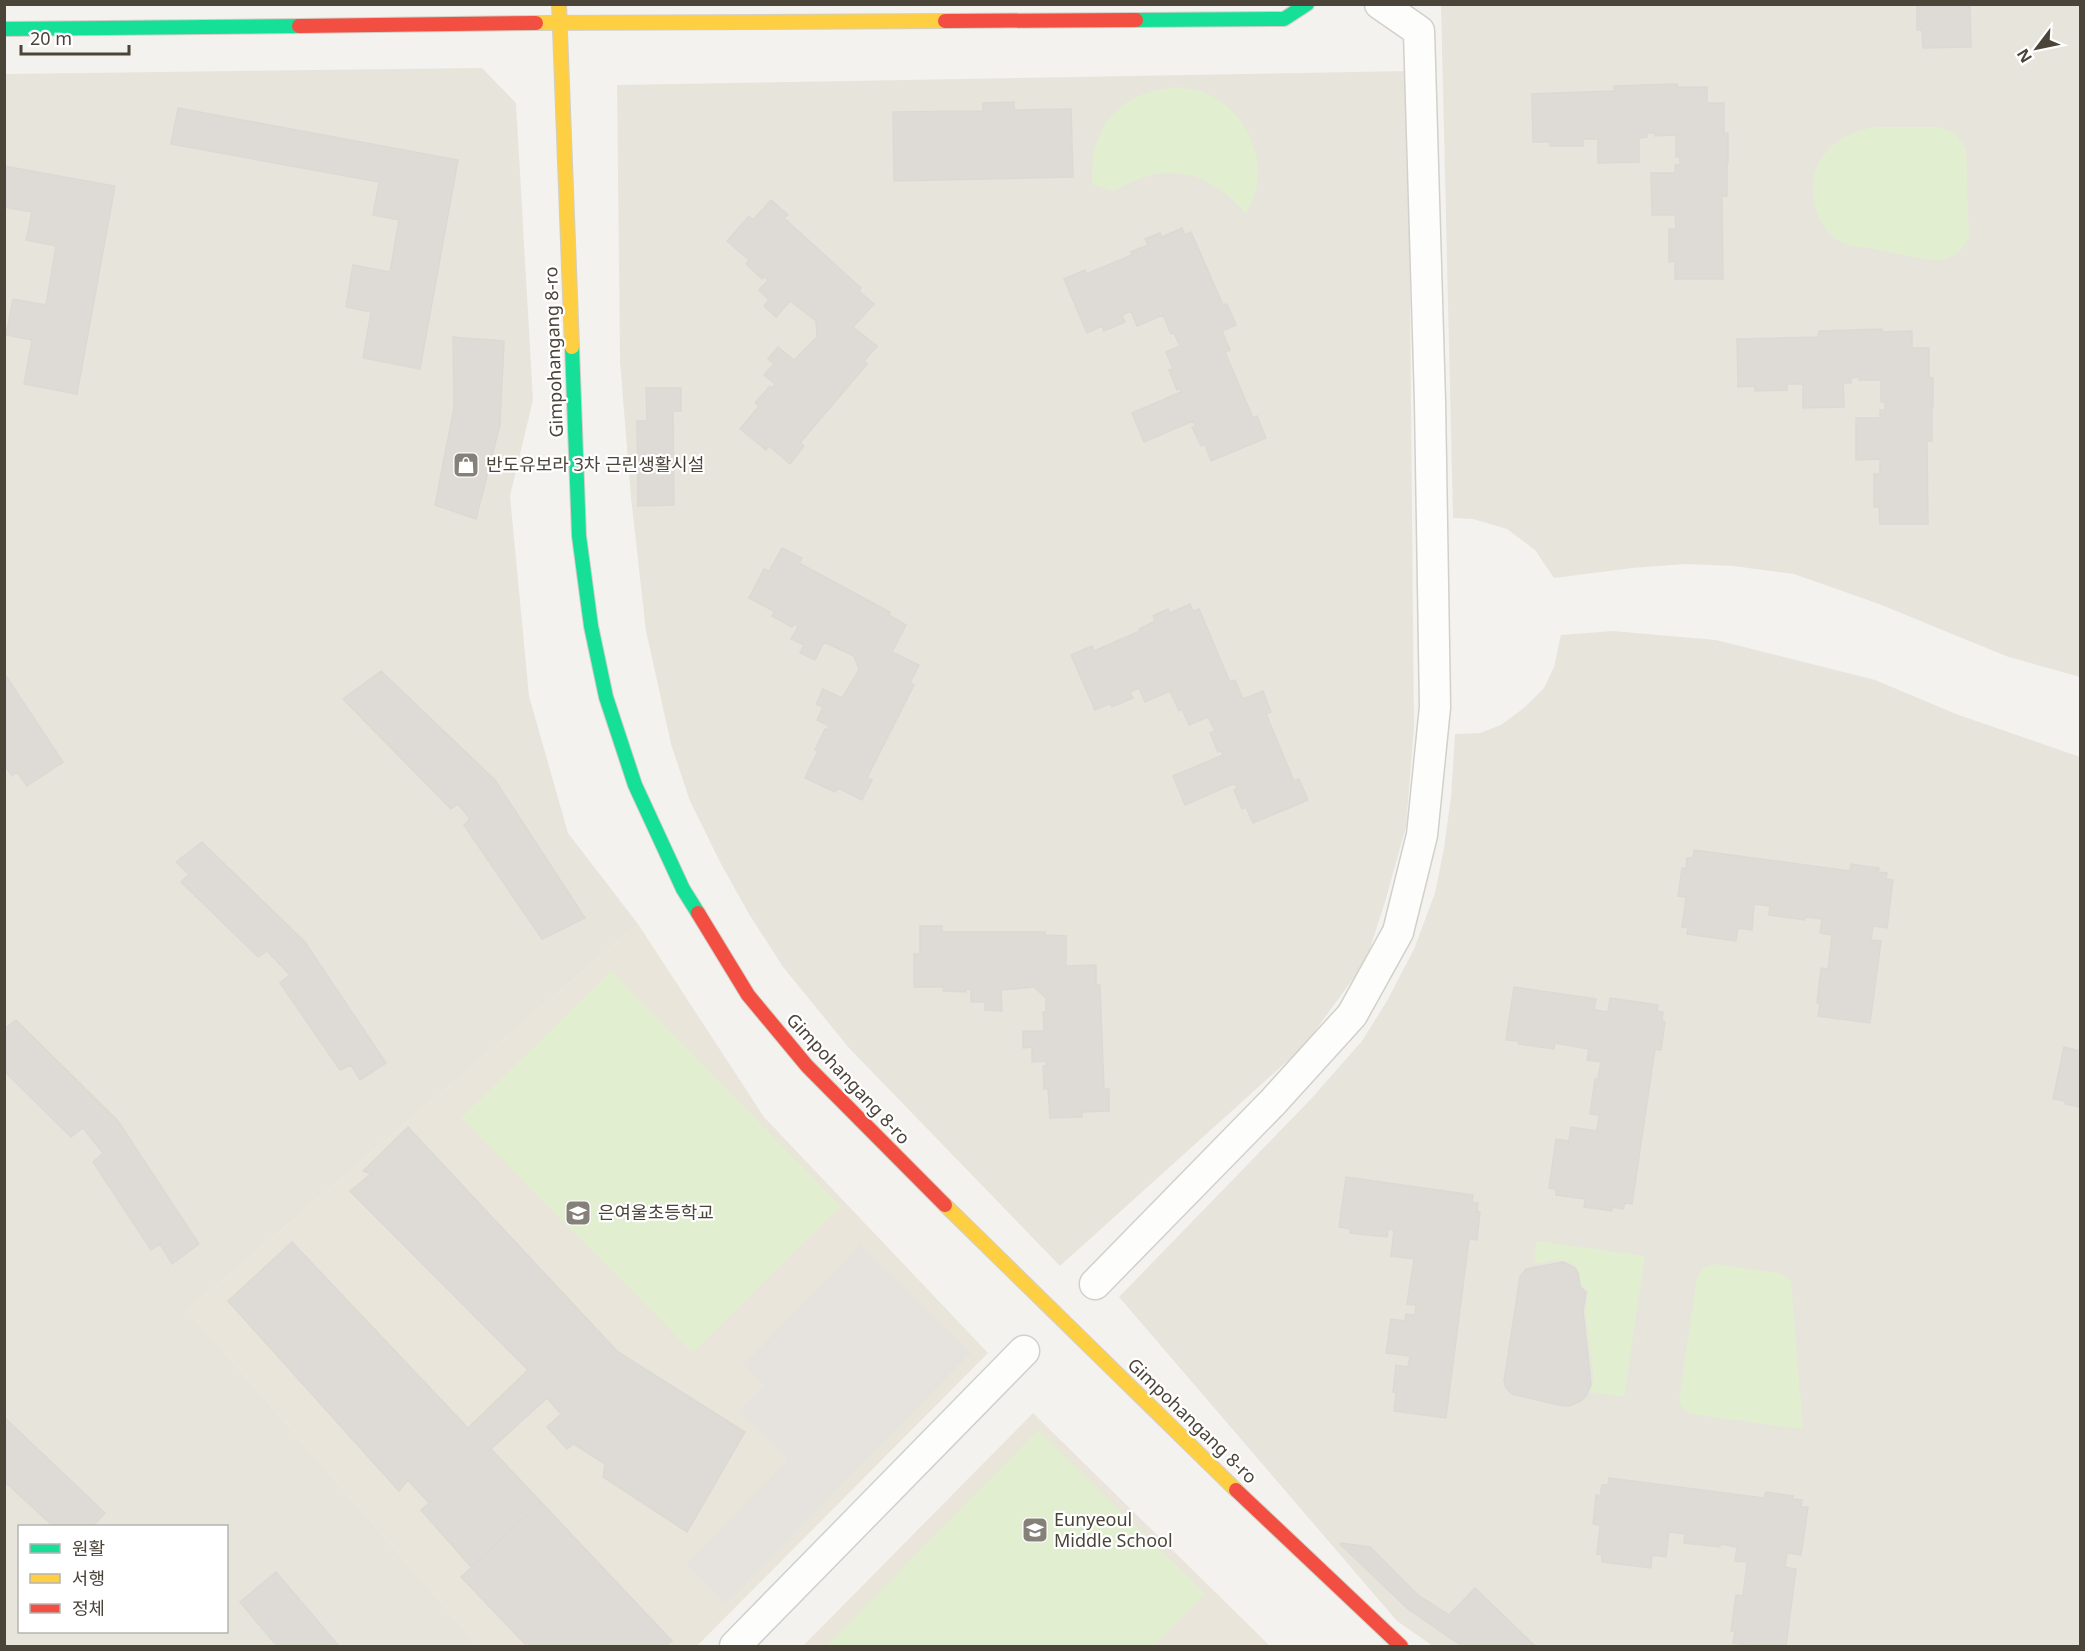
<svg xmlns="http://www.w3.org/2000/svg" width="2085" height="1651" viewBox="0 0 2085 1651" font-family="'Noto Sans','Noto Sans KR',sans-serif">
<rect width="100%" height="100%" fill="#f4f2ee"/>
<path fill="#e7e4dc" fill-rule="evenodd" d="M1441 5H2080V677L2006 656 1879 604 1794 574 1733 566 1685 564 1632 568 1554 578 1535 550 1507 529 1473 519 1453 518Z
M482 68 516 103 533 400 510 496 529 696 568 833 638 924 188 1310 479 1646H5L4 74ZM20 1526H226V1632H20Z
M1408 71 1414 727 1406 827 1385 902 1366 961 1304 1046 1060 1266 849 1048 783 967 749 914 720 862 690 801 671 744 646 631 631 498 620 361 617 85Z
M1613 631 1716 640 1875 680 1956 714 2080 757V1646H1433L1397 1621 1119 1297 1310 1100 1362 1041 1387 1001 1414 949 1435 893 1444 848 1451 797 1455 734 1480 733 1501 725 1525 707 1544 688 1554 667 1561 635Z"/>
<path fill="#eae5da" d="M638 924 764 1117 988 1353 697 1646H479L188 1310Z
M1033 1413 1270 1646H803Z"/>
<path fill="#e1eecf" d="M1180 87C1187 89 1196 89 1203 92 1236 105 1258 138 1258 173 1258 188 1252 201 1246 214 1207 169 1166 160 1114 191L1092 184C1090 124 1119 91 1180 87Z
M1875 127H1937L1954 132 1966 149 1969 237C1962 252 1953 258 1937 261 1914 257 1892 253 1869 248 1861 247 1850 246 1843 243 1811 226 1803 177 1827 151 1840 136 1856 131 1875 127Z
M611 971 841 1206 693 1353 461 1118Z
M1536 1241 1645 1256 1624 1397 1590 1392 1594 1379 1585 1311 1588 1291 1582 1286 1577 1267C1562 1256 1551 1261 1534 1264Z
M1713 1264 1779 1273 1784 1275 1791 1281 1803 1429 1690 1414 1683 1409 1679 1400 1697 1278 1702 1269Z
M1038 1430 1205 1594 1154 1646H826Z"/>
<path fill="#e6e3df" d="M860 1245 971 1353 725 1604 686 1564 788 1459 739 1411 764 1385 743 1365Z"/>
<path fill="#dedbd6" stroke="#dcd9d4" stroke-width="1.5" d="M1917 4H1970L1971 47 1923 48 1922 30H1917Z
M1677 84V87H1707V103H1724V133H1728V162H1727V196H1722L1723 279H1675V261L1669 262V229H1676L1675 215H1652L1651 173H1675V165H1680V157H1676V135L1655 136V133H1647V137L1639 138V162L1598 163V139H1583V146H1550V142H1533L1532 94 1614 91V86Z
M1014 102V110L1071 109 1073 177 894 181 893 112 983 111V103Z
M178 108 458 160 420 369 363 358 371 312 346 307 353 265 390 272 399 220 373 215 379 182 171 144Z
M4 166 115 186 77 394 24 384 32 340 6 335 13 299 46 305 56 246 26 240 32 212 4 207Z
M771 200 788 215 784 218 861 288 859 291 874 304 853 327 877 346 864 361 867 364 800 443 804 446 790 464 769 446 766 450 740 429 759 406 755 403 770 386 772 388 775 384 764 375 774 364 768 359 778 347 794 360 817 337 816 321 790 301 776 317 764 306 769 300 759 290 768 280 764 277 762 279 746 264 749 260 727 241 749 216 753 220Z
M1182 228 1185 235 1191 232 1223 305 1227 304 1236 325 1222 331 1230 350 1225 352 1253 418 1257 416 1266 438 1211 461 1205 444 1201 446 1192 427 1196 426 1193 421 1144 442 1132 413 1181 392 1180 388 1177 390 1169 370 1173 369 1166 352 1180 346 1174 333 1171 334 1163 315 1137 326 1131 311 1122 315 1125 322 1104 331 1102 326 1087 333 1064 279 1085 270 1086 274 1132 255 1131 252 1148 245 1145 239 1160 233 1162 237Z
M1882 329V332L1912 331V348H1929V377L1933 378V407L1932 406V441H1927L1928 524H1880L1879 507H1874V474H1880V459L1856 460V418H1880V410H1885V402H1881V380H1859L1860 377 1851 378V383H1843L1844 407 1803 408V384H1787V390L1755 391V386L1738 387 1737 339 1818 337 1819 331Z
M453 337 504 341 500 425 476 519 435 505 454 408Z
M646 388H681V411H673L674 505 638 506 637 421H647Z
M782 548 802 558 799 563 890 612 889 615 906 625 892 652 919 665 910 683 914 685 867 778 872 780 862 800 838 788 835 792 805 778 818 751 815 750 825 729 827 730 829 726 817 720 823 707 816 704 823 689 842 698 859 670 854 656 824 642 815 660 800 653 804 645 791 639 798 627 794 624 792 627 772 616 775 612 749 598 764 569 769 571Z
M1190 604 1193 611 1199 609 1230 682 1235 680 1243 699 1263 691 1271 712 1266 714 1294 781 1299 779 1308 800 1253 823 1246 807 1242 809 1234 790 1237 788 1235 783 1185 805 1173 776 1223 755 1221 750 1218 752 1210 733 1215 731 1208 717 1189 725 1182 709 1179 711 1170 691 1145 702 1139 688 1130 692 1133 698 1112 707 1111 703 1095 710 1071 655 1092 646 1094 651 1140 631 1139 629 1155 621 1153 616 1168 609 1170 613Z
M381 671 495 780 585 918 542 939 464 825 470 819 458 804 451 809 343 699Z
M4 673 63 762 27 786 17 772 12 776 4 765Z
M202 842 305 942 386 1063 360 1080 351 1065 340 1070 280 983 290 975 267 951 258 957 181 882 189 874 176 862Z
M1694 850 1850 871 1851 864 1879 868 1878 872 1887 873 1886 879 1893 880 1887 928 1873 926 1871 940 1881 941 1870 1023 1818 1016 1820 1004 1817 1003 1821 968 1828 969 1832 935 1820 933 1822 919 1805 917V920L1769 915 1770 906 1754 904 1752 930 1738 928 1736 941 1687 934 1688 927H1682L1686 897 1678 896 1682 868 1686 869 1687 858H1693Z
M920 926H942V932H1045V935L1066 936V966L1096 965V985H1100L1104 1089H1109V1111L1082 1112V1117L1050 1118 1048 1089H1044L1043 1066H1046V1061L1032 1062V1047L1023 1048V1031H1044L1043 1012H1046V998L1034 987 1001 990 1002 1011 985 1010V1002H971V989H966V992L943 991 944 987H914V954H920Z
M1514 987 1596 999 1594 1010 1608 1012 1610 998 1658 1005 1657 1011 1663 1012 1662 1021 1665 1022 1661 1050 1655 1049 1632 1204 1625 1203 1623 1209 1612 1207V1211L1584 1207 1585 1199 1556 1195V1189L1549 1188 1556 1139 1569 1141 1571 1127 1597 1131 1599 1115 1590 1114 1595 1079H1598L1601 1062 1587 1060 1589 1049 1555 1043 1554 1049 1518 1044 1519 1041 1506 1040Z
M16 1020 118 1121 199 1244 172 1264 160 1244 151 1250 93 1162 103 1153 83 1128 71 1137 4 1071V1029Z
M2064 1047 2080 1051V1107L2065 1104V1101L2053 1099Z
M408 1127 618 1352 745 1432 687 1532 603 1477 605 1464 574 1444 567 1449 547 1427 561 1414 547 1398 491 1449 541 1502 471 1567 421 1510 429 1503 408 1480 399 1491 228 1301 292 1242 468 1428 528 1370 350 1191 371 1174 363 1171Z
M1346 1177 1473 1195 1472 1202 1478 1203 1477 1212H1480L1477 1240 1469 1239 1446 1418 1394 1411 1396 1393 1393 1392 1396 1365 1408 1367 1410 1356 1386 1353 1391 1319 1405 1321 1406 1314 1415 1315 1416 1305 1407 1304 1414 1259 1391 1256 1394 1230 1388 1229 1387 1237 1350 1233V1229L1339 1227Z
M1563 1262 1575 1268 1578 1273 1580 1287 1586 1292 1583 1311 1591 1385 1586 1396 1581 1401 1569 1406 1558 1405 1512 1394 1506 1388 1504 1381 1520 1277 1526 1269Z
M4 1417 105 1513 93 1526H53L4 1481Z
M1609 1478 1764 1498 1766 1492 1793 1496V1499L1802 1500 1801 1507H1808L1801 1555 1787 1553 1785 1567 1796 1569 1786 1646H1754L1733 1643 1735 1631H1731L1736 1595 1743 1596 1747 1562 1735 1561 1737 1547 1720 1544V1547L1684 1543 1685 1534 1669 1532 1666 1557 1652 1555 1651 1568 1602 1562V1555L1597 1554 1600 1525 1593 1524 1596 1495 1600 1496 1602 1485H1608Z
M541 1502 672 1641 666 1646H527L461 1577Z
M1341 1543 1370 1547 1419 1596 1449 1615 1475 1588 1535 1646H1462L1408 1609 1340 1544Z
M276 1572 339 1646H277L240 1602Z"/>
<g fill="none" stroke-linecap="round" stroke-linejoin="round">
<g stroke="#d2d0cb" stroke-width="33">
<path id="street" d="M1095 1284 1273 1102 1352 1015 1398 932 1422 835 1435 707 1430 401 1419 31 1380 4
M735 1646 1024 1351"/>
</g>
<g stroke="#d3cfc5" stroke-width="16">
<path id="fast" d="M1136 20 1284 19 1307 4
M4 29 299 26
M572 347 579 536 591 626 606 697 635 785 683 889 698 913"/>
</g>
<g stroke="#d3cfc5" stroke-width="16">
<path id="slow" d="M559 4 572 347
M536 23 945 21
M945 1205 1236 1490"/>
</g>
<g stroke="#d3cfc5" stroke-width="16">
<path id="jam" d="M945 21 1136 20
M299 26 536 23
M698 913 748 995 807 1066 945 1205
M1236 1490 1401 1646"/>
</g>
<use href="#street" stroke="#fdfdfc" stroke-width="30"/>
<use href="#fast" stroke="#16e098" stroke-width="14"/>
<use href="#slow" stroke="#ffcf43" stroke-width="14"/>
<use href="#jam" stroke="#f24e42" stroke-width="14"/>
</g>
<defs>
<g id="shop-square" transform="scale(1.35)"><rect x="-9" y="-9" width="18" height="18" rx="4" fill="#868178" stroke="#fff"/><path d="M-5-2.5h2.3a2.7 3.5 0 0 1 5.4 0H5L5.5 6h-11ZM-1.5-2.5h3a1.5 2.3 0 0 0-3 0Z" fill="#fff"/></g>
<g id="school-square" transform="scale(1.35)"><rect x="-9" y="-9" width="18" height="18" rx="4" fill="#868178" stroke="#fff"/><path d="M0-5L7-2L0 1L-7-2ZM-4 1L0 2.5L4 1V4Q0 6-4 4Z" fill="#fff"/></g>
</defs>
<g fill-rule="evenodd">
<use href="#shop-square" x="466" y="465"/>
<use href="#school-square" x="578" y="1213"/>
<use href="#school-square" x="1035" y="1530"/>
</g>
<g text-anchor="middle" stroke-width="4.5" stroke-linejoin="round" paint-order="stroke">
<g font-size="18" fill="#4b4439" stroke="#fff">
<text transform="translate(554 352) rotate(-92)" y="6">Gimpohangang 8-ro</text>
<text transform="translate(848 1079) rotate(47)" y="6">Gimpohangang 8-ro</text>
<text transform="translate(1192 1421) rotate(44)" y="6">Gimpohangang 8-ro</text>
</g>
<g font-size="18" fill="#4b4439" stroke="#fff" text-anchor="start">
<text x="486" y="471">반도유보라 3차 근린생활시설</text>
<text x="598" y="1219">은여울초등학교</text>
<text x="1054" y="1526">Eunyeoul<tspan x="1054" dy="21">Middle School</tspan></text>
</g>
</g>
<rect width="2085" height="1651" fill="none" stroke="#4b4439" stroke-width="12"/>
<rect x="18" y="1525" width="210" height="108" fill="#ffffff" stroke="#b7b4b0" stroke-width="1.5"/>
<rect x="30" y="1544" width="30" height="9" fill="#16e098" stroke="#b7b4b0" stroke-width="1.5"/>
<text x="72" y="1555" font-size="18" fill="#4b4439">원활</text>
<rect x="30" y="1574" width="30" height="9" fill="#ffcf43" stroke="#b7b4b0" stroke-width="1.5"/>
<text x="72" y="1585" font-size="18" fill="#4b4439">서행</text>
<rect x="30" y="1604" width="30" height="9" fill="#f24e42" stroke="#b7b4b0" stroke-width="1.5"/>
<text x="72" y="1615" font-size="18" fill="#4b4439">정체</text>
<g transform="translate(2037 48) rotate(238)" stroke="#ffffff" stroke-width="4.5" paint-order="stroke">
<path d="M0-4.5L10 22L0 15L-10 22Z" fill="#4b4439"/>
<text y="-9" font-size="16" font-weight="bold" text-anchor="middle" fill="#4b4439">N</text>
</g>
<path d="M21 45v9h108v-9" fill="none" stroke="#4b4439" stroke-width="3"/>
<text x="30" y="45" font-size="18" fill="#4b4439" stroke="#ffffff" stroke-width="4.5" paint-order="stroke">20 m</text>
</svg>
